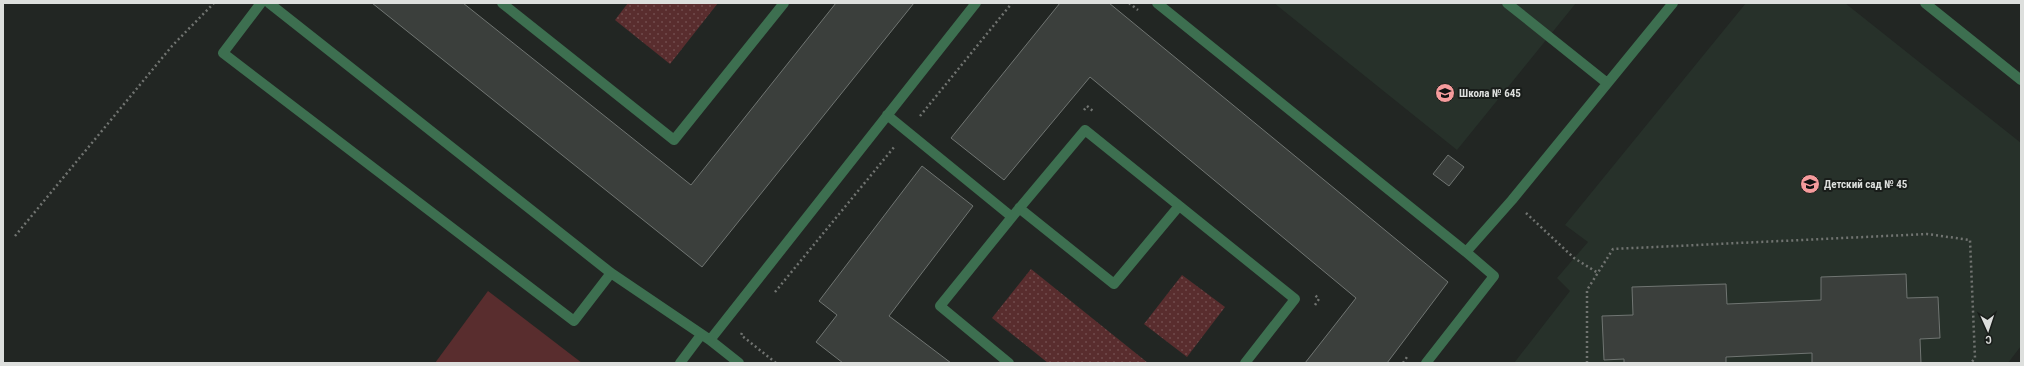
<svg xmlns="http://www.w3.org/2000/svg" width="2024" height="366" viewBox="0 0 2024 366" font-family="'Roboto Condensed',sans-serif">
<defs>
<pattern id="park-dots" width="8" height="8" patternUnits="userSpaceOnUse"><rect width="8" height="8" fill="#592d2e"/><path d="M2 2h.1M6 6h.1" fill="none" stroke="#704b4c" stroke-width="1.8" stroke-linecap="round"/></pattern>
</defs>
<rect width="100%" height="100%" fill="#222623"/>
<path fill="#27312a" d="M1274 3H1576L1457 150Z
M1746 3H1845L2021 143V346L2008 363H1514L1570 291 1557 278 1588 242 1565 225Z"/>
<path fill="#592d2e" d="M488 291 582 363H435Z"/>
<path fill="url(#park-dots)" d="M628 3H718L670 64 615 20Z
M1031 269 1148 363H1048L992 318Z
M1182 275 1225 307 1187 357 1144 324Z"/>
<path fill="#3b3f3c" stroke="#707572" d="M372 3H463L691 185 836 3H914L702 267Z
M1060 3H1109L1448 282 1387 363H1305L1356 298 1090 77 1004 180 951 138Z
M1448 155 1464 167 1449 186 1433 174Z
M922 166 973 206 889 316 951 363H843L816 342 837 315 819 301Z
M1906 274 1907 298 1938 297 1940 338 1920 339 1921 363H1812V353L1726 357V363H1624V359L1604 360 1602 316 1633 315 1632 287 1726 284 1727 304 1821 300V277Z"/>
<g fill="none" stroke-linecap="round" stroke-linejoin="round">
<path stroke="#717471" stroke-width="2.5" stroke-dasharray="2 3" stroke-linecap="butt" d="M1129 3 1138 10
M1084 110 1087 106 1093 111
M920 116 1012 3
M1526 213 1574 258 1598 273
M15 236 172 46 214 3
M775 292 895 146
M1315 305 1319 299 1315 295
M742 333 741 335 776 363
M1403 363 1407 357
M1587 363V290L1613 249 1927 234 1970 240 1975 358 1971 363"/>
<path stroke="#3d6f50" stroke-width="10" d="M261 3 223 53 574 321 611 273
M269 3 611 273 710 340 739 363
M502 3 674 140 784 3
M1157 3 1466 252 1512 200 1673 3
M1507 3 1607 83
M1925 3 2021 80
M887 115 1012 217 1085 130 1295 299 1245 363
M1019 208 1114 284 1179 206
M710 340 976 3
M680 363 701 335
M1009 363 940 306 1012 217
M1426 363 1494 276 1466 252"/>
</g>
<defs>
<g id="school-disc" transform="scale(1)"><circle r="9.5" fill="#f59b9c" stroke="#191d1a"/><path d="M0-5L7-2L0 1L-7-2ZM-4 1L0 2.5L4 1V4Q0 6-4 4Z" fill="#111"/></g>
</defs>
<g fill-rule="evenodd">
<use href="#school-disc" x="1445" y="93"/>
<use href="#school-disc" x="1810" y="184"/>
</g>
<g text-anchor="middle" stroke-width="4" stroke-linejoin="round" paint-order="stroke">
<g font-size="11" font-weight="bold" fill="#dddfdd" stroke="#191d1a" text-anchor="start">
<text x="1459" y="97">Школа № 645</text>
<text x="1824" y="188">Детский сад № 45</text>
</g>
</g>
<rect width="2024" height="366" fill="none" stroke="#dddfdd" stroke-width="8"/>
<g transform="translate(1988 330) rotate(177)" stroke="#191d1a" stroke-width="3" paint-order="stroke">
<path d="M0-3L7 15L0 10L-7 15Z" fill="#dddfdd"/>
<text y="-6" font-size="11" font-weight="bold" text-anchor="middle" fill="#dddfdd">С</text>
</g>
</svg>
